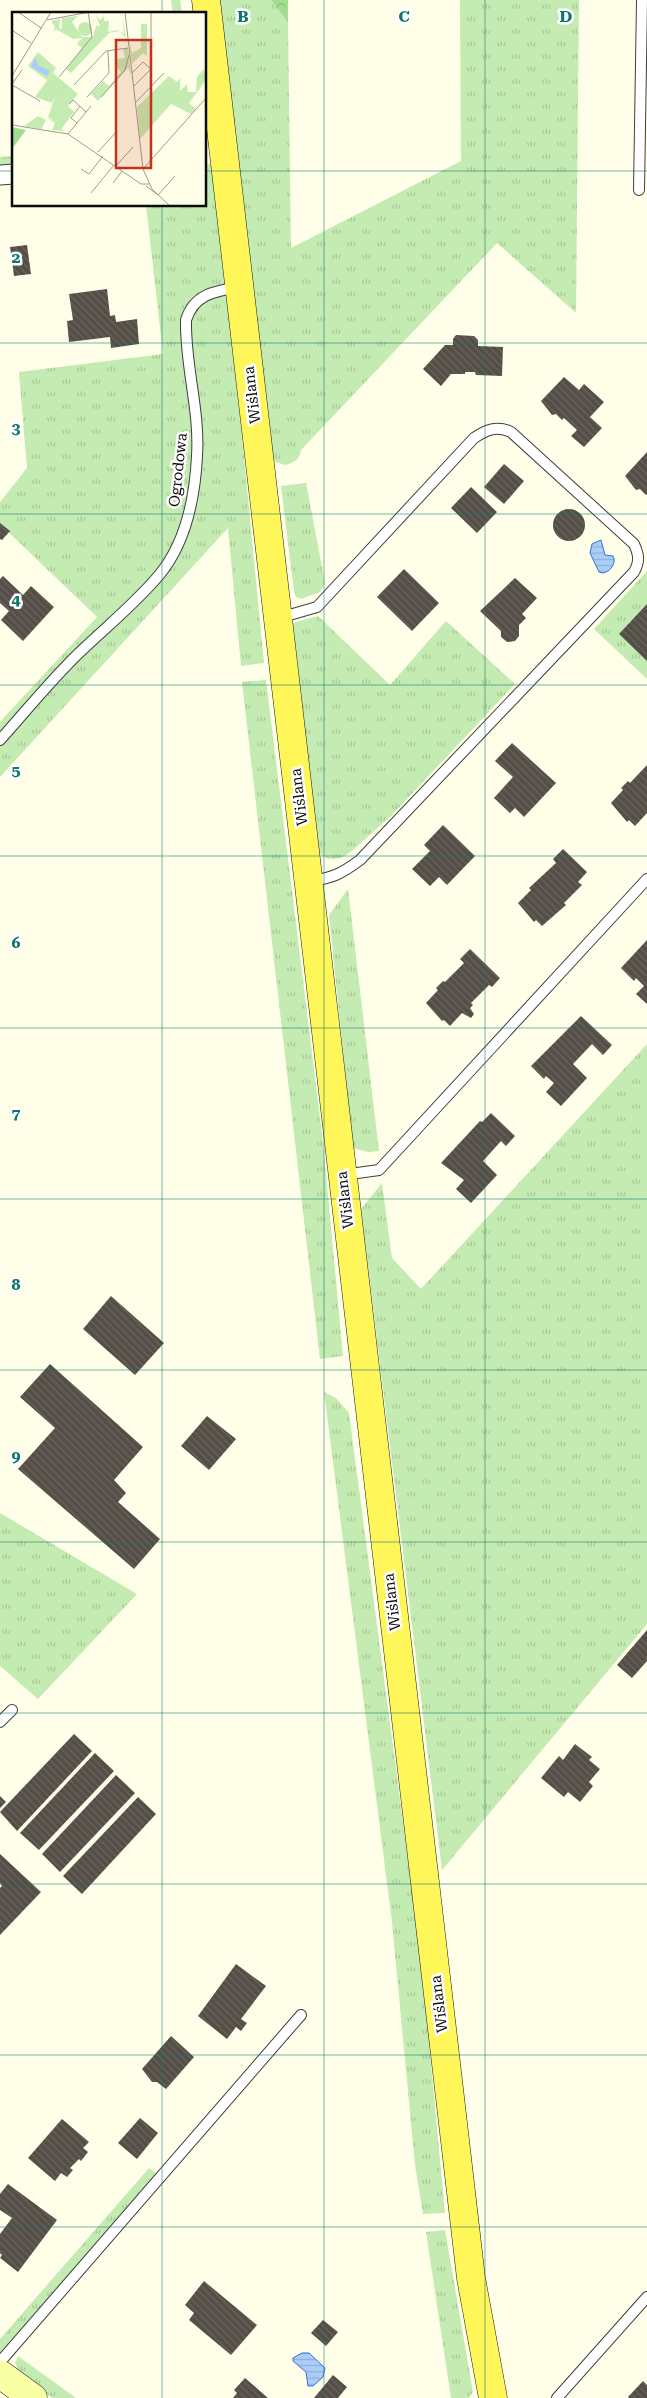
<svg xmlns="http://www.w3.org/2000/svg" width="647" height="2398" viewBox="0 0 647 2398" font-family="'Roboto Serif',serif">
<defs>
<pattern id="grass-tufts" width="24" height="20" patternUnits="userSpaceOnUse" patternTransform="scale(1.25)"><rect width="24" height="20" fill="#c4ebb1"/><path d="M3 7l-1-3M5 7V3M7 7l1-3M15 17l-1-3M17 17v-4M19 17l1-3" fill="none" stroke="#a7c897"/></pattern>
<pattern id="forest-crowns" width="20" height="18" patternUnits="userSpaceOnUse" patternTransform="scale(1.25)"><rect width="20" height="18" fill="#a4dd8f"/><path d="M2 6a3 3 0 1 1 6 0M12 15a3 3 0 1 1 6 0" fill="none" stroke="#8cbc7a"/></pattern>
<pattern id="water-rules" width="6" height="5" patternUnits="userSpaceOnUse" patternTransform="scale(1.25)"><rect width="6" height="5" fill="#aacdfa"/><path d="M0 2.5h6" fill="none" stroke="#91afd5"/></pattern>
<pattern id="building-back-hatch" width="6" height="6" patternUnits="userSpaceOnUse" patternTransform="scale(1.25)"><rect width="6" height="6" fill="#544e47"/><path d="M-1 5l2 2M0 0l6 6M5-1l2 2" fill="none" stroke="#68635d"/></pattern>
</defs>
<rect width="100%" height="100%" fill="#ffffe9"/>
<path fill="url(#grass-tufts)" d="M171 0H180L182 14H173Z
M218 0H271L288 23 291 248 461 161 460 0H579L576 313 497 243 301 450C300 460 293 463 285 465L273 461Z
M14 156V166L0 167V157Z
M211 164 241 426 264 663 241 666 228 528 0 777V722L97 617 0 524V502L27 468 19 372 163 354 146 205H205V165Z
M306 483 325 583 320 592 301 599 296 597 294 591 281 486Z
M647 571V679L594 629Z
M318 616 390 685 446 621 515 684 392 815 352 851 341 858 328 859 318 853 293 623Z
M266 680 323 1142 343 1356 320 1359 242 682Z
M348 889 379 1151 368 1152 353 1148 329 915Z
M647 1044V1624L442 1870 361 1209 382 1183 392 1258 421 1289Z
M324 1392 336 1398 349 1413 421 1958 445 2213 423 2214 415 2165 392 1922Z
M0 1513 137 1594 38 1699 0 1666Z
M149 2168 157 2174 0 2353V2339Z
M445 2230 473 2392 469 2398H451L426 2232Z
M18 2356 76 2398H52L20 2374 15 2363Z"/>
<path fill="url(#forest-crowns)" d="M271 0H288V23Z"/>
<path fill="url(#water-rules)" stroke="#2d72d5" d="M601 540 605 555 613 556C617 563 610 572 603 573L599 572 590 553 592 544Z
M302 2353H309L325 2368 323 2377 313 2386H308L306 2372 293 2361V2358Z"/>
<path fill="url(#building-back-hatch)" d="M27 245 31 274 14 276 10 247Z
M107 289 110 316 115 315 116 322 137 319 139 344 111 348 110 337 69 342 67 321 73 320 69 294Z
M456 335 474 336 478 340V346L503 347 502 376 476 375 475 372H465V374H451L441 386 423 369 445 345H453V339Z
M564 377 579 390 584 384 604 402 590 417 602 428 584 447 571 436 577 430 564 418 562 420 556 414 552 415 541 401Z
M647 452V494L646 495 640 489 636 490 625 476Z
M504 464 524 481 504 504 484 487Z
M471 487 497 512 477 533 451 508Z
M553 525a16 16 0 1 1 32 0a16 16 0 1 1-32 0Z
M0 523 10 531 2 540 0 539Z
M404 569 439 603 412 631 377 597Z
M3 576 23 595 31 586 54 607 23 641 1 620 9 611 0 603V579Z
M515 578 537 598 522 614 526 618 519 625V636L515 641 507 642 501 637V631L480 611Z
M647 604V661L619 634Z
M512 743 556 783 524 817 515 808 510 813 494 798 513 777 495 761Z
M647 765V813L635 826 629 820 627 822 611 803 623 790 621 788 628 781 630 783Z
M443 825 475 856 447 885 439 877 430 886 412 869 430 851 424 845Z
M563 849 587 872 578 882 582 885 564 903 566 905 542 926 536 920 534 922 518 903 531 890 529 888 556 863 553 859Z
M647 940V1004L636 994 644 986 636 978 634 981 621 968Z
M470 949 500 978 492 987 489 985 471 1003 473 1005 470 1008 474 1014 471 1018 462 1013 450 1026 444 1020 442 1021 426 1003 438 990 436 988 443 981 445 982 464 963 460 959Z
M581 1016 612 1045 603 1055 592 1044 573 1064 587 1078 561 1106 546 1092 554 1083 546 1076 544 1079 531 1066Z
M491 1113 515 1136 506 1146 501 1141 483 1161 497 1175 471 1203 456 1189 464 1180 441 1163 480 1121 482 1122Z
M111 1296 164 1343 135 1375 83 1329Z
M50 1364 143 1447 114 1480 126 1493 118 1502 160 1539 134 1569 18 1469 55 1428 20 1397Z
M207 1416 236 1439 209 1470 181 1446Z
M647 1630V1661L632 1678 617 1665Z
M74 1734 92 1751 17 1831 0 1812Z
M575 1744 592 1757 589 1760 600 1769 589 1782 593 1786 580 1802 568 1792 564 1797 541 1778 559 1756 563 1760Z
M95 1753 114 1771 39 1850 20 1833Z
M116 1775 135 1793 60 1872 42 1854Z
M0 1796 6 1802 0 1808Z
M138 1797 156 1814 82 1894 63 1876Z
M0 1854 41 1892 0 1935V1888L2 1886 0 1883Z
M236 1964 266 1986 241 2019 247 2023 241 2031 236 2027 227 2039 198 2016Z
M171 2036 194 2057 166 2089 157 2082H152L142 2069Z
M140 2118 158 2133 137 2159 118 2143Z
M62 2119 89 2142 83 2148 88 2152 81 2161 79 2159 70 2168 73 2170 67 2177 61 2173 55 2181 28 2158Z
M8 2184 57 2220 18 2272 0 2258 2 2255 0 2253V2234L12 2218 0 2210V2194Z
M204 2281 257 2325 231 2355 189 2320 194 2313 185 2305Z
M323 2320 338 2332 326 2346 311 2333Z
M333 2375 347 2387 338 2398H314Z
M245 2378 268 2398H233L237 2393 234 2390Z
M643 2381 647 2385V2398H629L628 2397Z"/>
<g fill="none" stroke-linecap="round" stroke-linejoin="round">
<g stroke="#3e3e3e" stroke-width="12">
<path id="lane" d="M639 190 642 0
M279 618 317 607 474 438C486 430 497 425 511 432L634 544C639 555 640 561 634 572L360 860C341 874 333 878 310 881
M0 740C26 711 51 680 79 653 106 627 136 603 160 574 186 542 195 496 197 456 200 410 185 366 186 320 194 294 215 291 239 287
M343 1175 379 1170 647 879
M0 1722 12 1710
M0 2362 301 2015
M557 2398 647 2297"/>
</g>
<g stroke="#3e3e3e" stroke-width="21">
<path id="street" d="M0 175 14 174"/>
</g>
<g stroke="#2d2d2d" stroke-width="29">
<path id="secondary" d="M0 2374 33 2398"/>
</g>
<g stroke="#1c1c1c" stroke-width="29">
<path id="primary" d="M206 0 471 2278 493 2398"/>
</g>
<use href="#lane" stroke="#fff" stroke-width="10"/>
<use href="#street" stroke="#fff" stroke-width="19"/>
<use href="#secondary" stroke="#f8ffa4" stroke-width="28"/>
<use href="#primary" stroke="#fff659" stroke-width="28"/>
</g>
<path fill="none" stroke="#0f766e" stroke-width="1" stroke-opacity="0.55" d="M162 0V14M324 0V2398M485 0V2398M0 171H14M205 171H647M162 205V2398M0 343H647M0 514H647M0 685H647M0 856H647M0 1028H647M0 1199H647M0 1370H647M0 1542H647M0 1713H647M0 1884H647M0 2055H647M0 2227H647"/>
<g text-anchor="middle" stroke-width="5" stroke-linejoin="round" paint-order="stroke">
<g font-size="15" fill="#0b0b0b" stroke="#fff">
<text transform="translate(252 395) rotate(-97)" y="5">Wiślana</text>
<text transform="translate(178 470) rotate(-84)" y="5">Ogrodowa</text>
<text transform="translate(299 797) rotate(-97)" y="5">Wiślana</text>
<text transform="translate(345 1200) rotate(-97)" y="5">Wiślana</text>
<text transform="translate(392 1602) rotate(-97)" y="5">Wiślana</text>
<text transform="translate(439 2004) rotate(-97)" y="5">Wiślana</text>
</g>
</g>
<g transform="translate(12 12)">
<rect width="194" height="194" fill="#ffffe9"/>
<path d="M83 0H92V9H97L96 20 106 18 112 22 110 0 115 35 113 25 107 19 97 21 59 61 54 57 70 36 65 32 70 26 61 27 44 17 41 21 43 15 39 9 48 7 47 16 50 17V6L66 4 60 10 70 25H81L84 14H88L84 3 88 8 92 4 91 0ZM129 12H135V44L131 41 120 52 117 26 120 41 129 36ZM116 36 119 63 116 56 86 89 79 82 91 69 97 74 109 60 104 55 105 47 113 46 111 37ZM192 57 194 68 177 91 184 97 179 102 159 92 128 127 125 95 157 64 165 70 168 66V79L175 72 176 80H184L185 65ZM43 85 49 87 50 98 46 111 36 105Z" fill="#c4ebb1"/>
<path d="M0 115 14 118 0 137Z" fill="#a4dd8f"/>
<path d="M66 17a7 7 0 1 1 14 0a7 7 0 1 1-14 0ZM44 56 41 61 66 82 56 94 62 100 50 116 51 119 40 118 43 111 35 106 46 110 50 98 46 94 49 87 43 85 40 91 23 85ZM26 104 34 108 29 117 12 114Z" fill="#c4ebb1"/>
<path d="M26 40 44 56 35 68 16 54Z" fill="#c4ebb1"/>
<path d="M23 45 27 54 38 59 35 64 19 55Z" fill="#aacdfa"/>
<path fill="none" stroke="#9d9d90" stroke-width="1" d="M6 0 29 16M113 0 131 157 140 177 158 194M35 8 78 0M0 18 19 31M139 38V0M120 61 131 50 139 57 122 74M0 64 39 0M47 65 80 25 76 0M0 72 10 58M0 73 28 89M62 73 94 39 116 36M75 85 97 61 96 39M89 85 113 58 117 43M124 90 152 61M57 92 61 88 74 100M65 111 59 106 68 94M0 113 56 122 129 172H137M56 122 79 94M86 140 105 119M104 154 121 135M69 157 77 162 91 144M131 157 194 86M101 171 110 159M134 174 146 183 163 164M79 181 102 153"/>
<path fill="#c2331c" fill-opacity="0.15" stroke="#c2331c" stroke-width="2.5" d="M104 28H139V156H104Z"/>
<rect width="194" height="194" fill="none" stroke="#0b0b0b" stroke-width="2.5"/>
</g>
<g font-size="16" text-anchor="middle" font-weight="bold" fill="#0f766e" stroke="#fff" stroke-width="5" stroke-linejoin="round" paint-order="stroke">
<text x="243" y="22">B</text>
<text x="404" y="22">C</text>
<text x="566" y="22">D</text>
<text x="16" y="263">2</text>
<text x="16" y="434">3</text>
<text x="16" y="605">4</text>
<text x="16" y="776">5</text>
<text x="16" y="948">6</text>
<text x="16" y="1119">7</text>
<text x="16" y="1290">8</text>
<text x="16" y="1462">9</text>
</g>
</svg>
